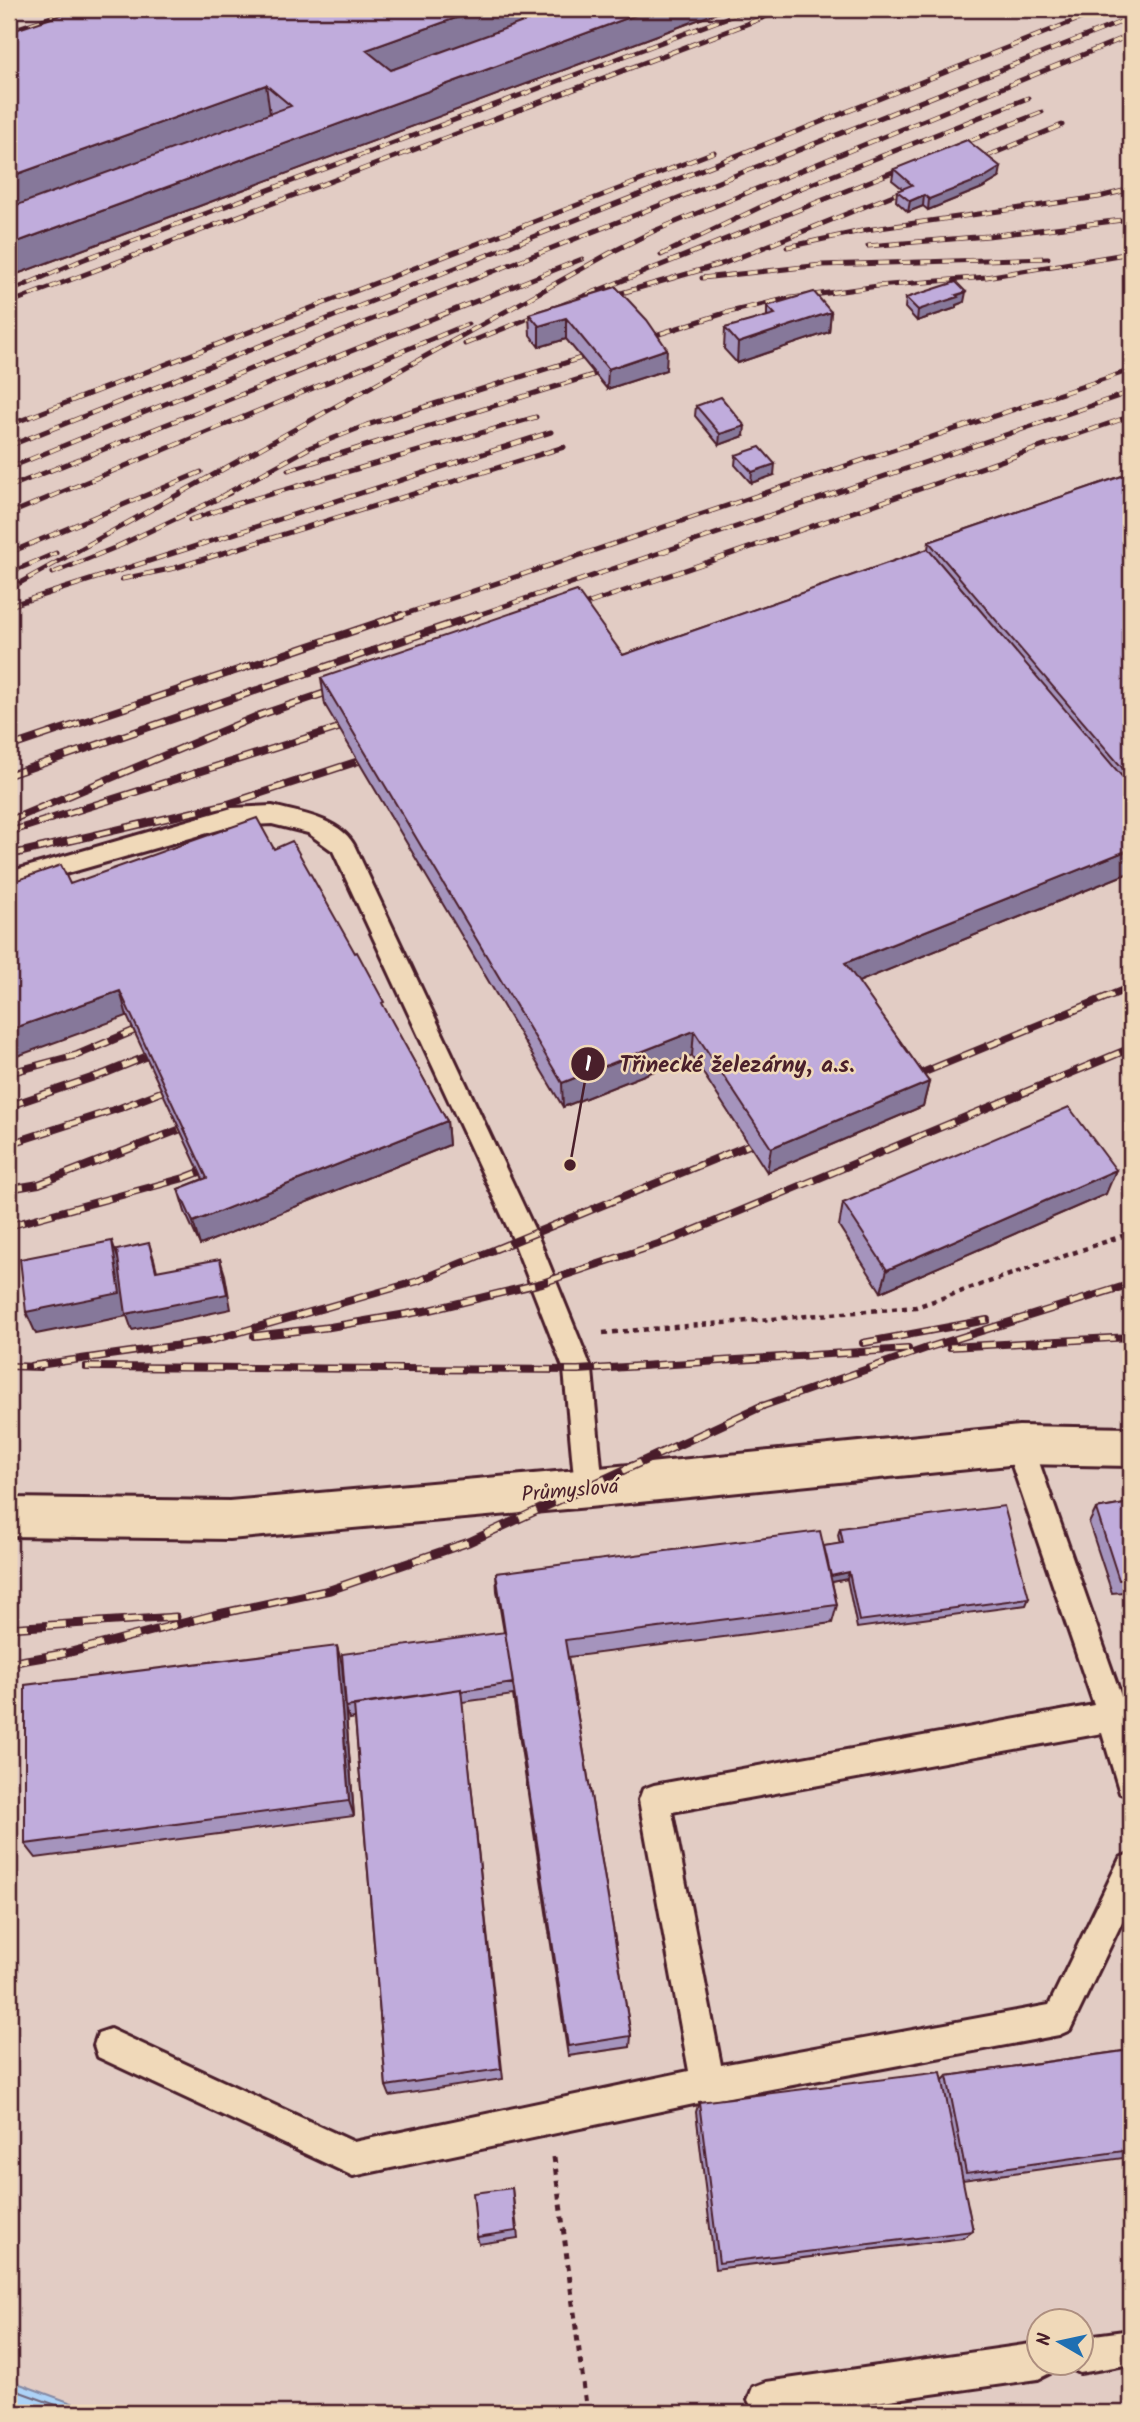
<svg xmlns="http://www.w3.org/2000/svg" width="1140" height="2422" viewBox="0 0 1140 2422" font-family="Kalam,sans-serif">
<rect width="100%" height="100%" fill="#f0d9b9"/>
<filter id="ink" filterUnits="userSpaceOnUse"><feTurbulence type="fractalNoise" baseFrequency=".0143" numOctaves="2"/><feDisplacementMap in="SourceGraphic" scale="14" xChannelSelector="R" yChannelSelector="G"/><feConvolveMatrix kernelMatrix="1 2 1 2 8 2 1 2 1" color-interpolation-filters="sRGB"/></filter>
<g filter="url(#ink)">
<path fill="#e2ccc4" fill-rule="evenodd" d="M9 9H1131V2413H99L9 2380ZM1038 2320H1080V2362H1038Z"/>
<path fill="#add3f7" stroke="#858ba5" stroke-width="2" d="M9 2380 99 2413H9Z"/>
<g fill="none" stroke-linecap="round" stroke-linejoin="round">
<path stroke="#72677d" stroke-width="2" d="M9 2388 78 2413"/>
<g stroke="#4a1f2b" stroke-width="6">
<path id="service" d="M272 806C299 813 339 818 354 845L538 1237 592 1370 603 1488 599 1497 589 1501 579 1497 575 1488 564 1370 512 1237 333 851 308 833 272 824 232 826 9 890V872L232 808Z
M1019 1432 1029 1436 1033 1445 1128 1716 1131 1727V1797L1120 1793 1102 1733 672 1812 721 2065 1049 2005 1120 1858 1131 1853V1903L1070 2030 1059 2035 708 2101 353 2176 98 2057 94 2045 98 2033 110 2029 354 2142 689 2071 639 1800 643 1789 654 1785 1094 1705 1005 1445 1009 1436Z
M1131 2330V2364L1080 2373 1068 2367 1066 2362H1080V2337Z
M1038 2343V2362H1055L1050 2373 1038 2379 797 2413H755L748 2400 753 2387 766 2382Z"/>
</g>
<g stroke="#4a1f2b" stroke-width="6">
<path id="minor" d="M1019 1426 1131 1428V1466L1019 1464 589 1507 229 1539 9 1536V1498L229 1501 589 1469Z"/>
</g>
<path stroke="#4a1f2b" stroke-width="4.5" stroke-dasharray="5 5" stroke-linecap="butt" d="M603 1333 916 1307 1131 1233"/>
<path stroke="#4a1f2b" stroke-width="5" stroke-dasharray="6 6" stroke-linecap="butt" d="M554 2157 587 2413"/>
<use href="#service" fill="#f0d9b9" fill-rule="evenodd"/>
<use href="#minor" fill="#f0d9b9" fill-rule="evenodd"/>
<g stroke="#4a1f2b" stroke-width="5">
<path id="rail-far2" d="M9 10 13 9
M9 31 76 9
M949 149 1042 112
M968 164 1062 125
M868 246 988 236 1131 219
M787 247 866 230 1099 197 1131 189
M661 255 796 190 1028 98
M702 278 822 265 1048 258
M9 292 82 260 750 9
M604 298 725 263 913 187
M9 303 786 9
M640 340 725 313 785 299 878 286 986 277 1131 253
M465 344 910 165
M9 425 714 152
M9 446 1104 9
M9 468 343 331 1131 18
M288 470 612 369
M9 487 582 259
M222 496 311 447 367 425 600 352
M9 514 468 324
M190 520 233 505 536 417
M116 547 230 493
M9 553 201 472
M9 573 56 553
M53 573 124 544
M122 579 175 568 564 447
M9 589 610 253 654 231 1131 35
M9 606 551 432
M569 610 1131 416
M396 617 1131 370
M472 617 1131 392"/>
</g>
<g stroke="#4a1f2b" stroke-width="8">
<path id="rail-far1" d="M9 747 401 615
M9 775 477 615
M9 821 260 715 340 688
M9 832 357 722
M9 855 228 804 377 755
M9 1073 77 1055 152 1023
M905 1080 1131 987
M9 1106 106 1073 165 1049
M9 1144 120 1108 179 1085
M9 1189 39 1184 199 1122
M9 1226 184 1178 218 1165
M254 1336 330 1327 430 1310 542 1283 673 1239 1131 1048
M863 1343 987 1320
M950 1347 1131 1337
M9 1366 40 1367
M31 1366 209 1341 418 1281 766 1138
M86 1367 578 1370 908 1349
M757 1408 927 1348 1131 1284"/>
</g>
<g stroke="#4a1f2b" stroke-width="9">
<path id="rail" d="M9 1628 176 1617
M9 1663 67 1653 214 1615 330 1590 469 1542 762 1406"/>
</g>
<use href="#rail-far2" stroke="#f0d9b9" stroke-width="3.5" stroke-dasharray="11" stroke-linecap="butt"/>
<use href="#rail-far1" stroke="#f0d9b9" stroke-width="5" stroke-dasharray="15" stroke-linecap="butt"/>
<use href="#rail" stroke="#f0d9b9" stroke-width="6" stroke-dasharray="19" stroke-linecap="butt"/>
</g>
<path fill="#a594bd" stroke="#4a1f2b" stroke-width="2" d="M79 9H727L9 277Z
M883 9H921L896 18Z
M894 169 999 178 982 188 928 210 923 206 908 212 896 201 897 191 903 189 892 180Z
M616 287 666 370 607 389 566 339 539 347 530 335 529 314Z
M906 298 964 302 956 305V308L917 321 905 308Z
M767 306 831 312 829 332 737 363 724 349 725 328 767 317Z
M696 406 744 436 719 445 695 416Z
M736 455 774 475 751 483 735 465Z
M1131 473V872L858 982 929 1082 923 1106 767 1172 692 1056 563 1107 325 705 321 678 623 655 928 549 929 542Z
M274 849 385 1010 447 1121 449 1145 200 1245 185 1212 178 1189 203 1179 127 1016 70 884Z
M1106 1194 881 1292 839 1226 843 1203Z
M1131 1503V1619L1123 1592 1112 1593 1089 1523 1096 1509Z
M840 1528 1029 1598 1026 1605 857 1628 847 1579 832 1582 837 1605 832 1623 568 1657 631 2036 630 2047 568 2056 513 1695 462 1702 503 2079 390 2096 386 2086 355 1718 349 1719 346 1707 504 1632 497 1591 496 1573 824 1546 840 1544 838 1535Z
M342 1664 354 1816 36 1858 25 1844Z
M1131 2050V2157L962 2180 973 2231 963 2238 715 2269 696 2112 699 2102 942 2081 947 2076Z
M512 2188 518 2238 479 2244 477 2237Z"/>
<path fill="#86789a" stroke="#4a1f2b" stroke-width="2" d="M481 9H562L369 78 366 50Z
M652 9H727L9 277V245Z
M898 9H921L896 18Z
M266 85 270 114 9 209V177Z
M1001 167 999 178 982 188 928 210 929 199Z
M924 195 923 206 908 212 910 201Z
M966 292 964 302 956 305V308L917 321 918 310Z
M831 312 829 332 737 363 738 343Z
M566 318V339L539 347V326Z
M667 349 666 370 607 389 608 369Z
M745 426 744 436 719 445 720 434Z
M775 464 774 475 751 483 752 472Z
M1131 849V872L841 989 845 963Z
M120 991 127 1016 9 1059V1030Z
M694 1031 692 1056 563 1107 562 1083Z
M929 1082 923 1106 767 1172 771 1148Z
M447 1121 449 1145 200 1245 193 1222Z
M1116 1170 1106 1194 881 1292 887 1270Z
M112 1241 120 1264 128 1314 220 1259 225 1275 231 1309 132 1330 127 1316 36 1334 26 1312Z
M149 1243 154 1259 161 1287 156 1271Z
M849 1572 847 1579 823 1584 825 1577Z
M337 1646 342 1664 354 1816 349 1801Z"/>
<path fill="#c0acdc" stroke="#4a1f2b" stroke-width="2" d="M79 9H481L366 50 391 70 559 9H652L9 245V208L291 106 266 85 9 177V32Z
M967 140 1001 167 983 178 929 199 924 195 910 201 897 191 912 185 894 169Z
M956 282 966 292 956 295 958 297 918 310 906 298Z
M616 287 647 320 667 349 608 369 566 318 539 326 529 314Z
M814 292 831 312 738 343 725 328 775 314 767 306Z
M721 397 745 426 720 434 696 406Z
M760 447 775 464 752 472 736 455Z
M1131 473V778L929 542Z
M928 549 1131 787V849L845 963 929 1082 771 1148 694 1031 562 1083 321 678 577 591 623 655Z
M257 818 274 849 292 841 355 953 357 952 384 1002 382 1003 447 1121 193 1222 178 1189 207 1178 120 991 9 1030V883L61 865 70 884Z
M1069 1107 1116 1170 887 1270 843 1203Z
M112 1241 120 1293 26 1312 20 1259Z
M149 1243 156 1271 220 1259 227 1294 126 1314 117 1250Z
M1131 1503V1582L1130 1579 1119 1580 1096 1509Z
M1004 1506 1029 1598 859 1621 849 1572 831 1576 824 1546 843 1543 840 1528Z
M820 1531 837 1605 565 1640 631 2036 568 2046 496 1573Z
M505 1632 513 1683 461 1691V1689L346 1707 342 1654Z
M337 1646 349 1801 25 1844V1685Z
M461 1689 501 2069 386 2086 354 1705Z
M1131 2050V2150L966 2173 947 2076Z
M941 2072 973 2231 719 2263 699 2102Z
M512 2188 516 2231 477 2237 473 2193Z"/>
</g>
<g text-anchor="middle" stroke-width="5" stroke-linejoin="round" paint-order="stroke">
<g font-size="21" fill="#4a1f2b" stroke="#f0d9b9">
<text transform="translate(570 1490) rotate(-5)" y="7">Průmyslová</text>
</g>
</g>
<path fill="none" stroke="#4a1f2b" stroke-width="2.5" d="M570 1165L588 1064"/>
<g fill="#4a1f2b" stroke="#f0d9b9" stroke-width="2.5">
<circle cx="570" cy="1165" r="7"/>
<circle cx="588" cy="1064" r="18"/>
</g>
<g font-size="21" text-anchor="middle" font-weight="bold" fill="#fff">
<text x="588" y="1071">1</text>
</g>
<g font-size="23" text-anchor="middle" font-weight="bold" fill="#4a1f2b" stroke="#f0d9b9" stroke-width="5" stroke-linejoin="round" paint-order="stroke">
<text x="737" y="1072">Třinecké železárny, a.s.</text>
</g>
<rect width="1140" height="2422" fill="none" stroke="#f0d9b9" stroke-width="35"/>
<rect x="18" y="18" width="1105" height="2387" fill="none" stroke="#4a1f2b" stroke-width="2.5" filter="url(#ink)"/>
<g transform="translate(1060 2342) rotate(279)"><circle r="33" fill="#f0d9b9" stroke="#ae8f80" stroke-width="2"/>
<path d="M0-5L12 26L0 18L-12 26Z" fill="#1f6fb2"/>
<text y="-10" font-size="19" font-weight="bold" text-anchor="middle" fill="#4a1f2b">N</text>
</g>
</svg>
